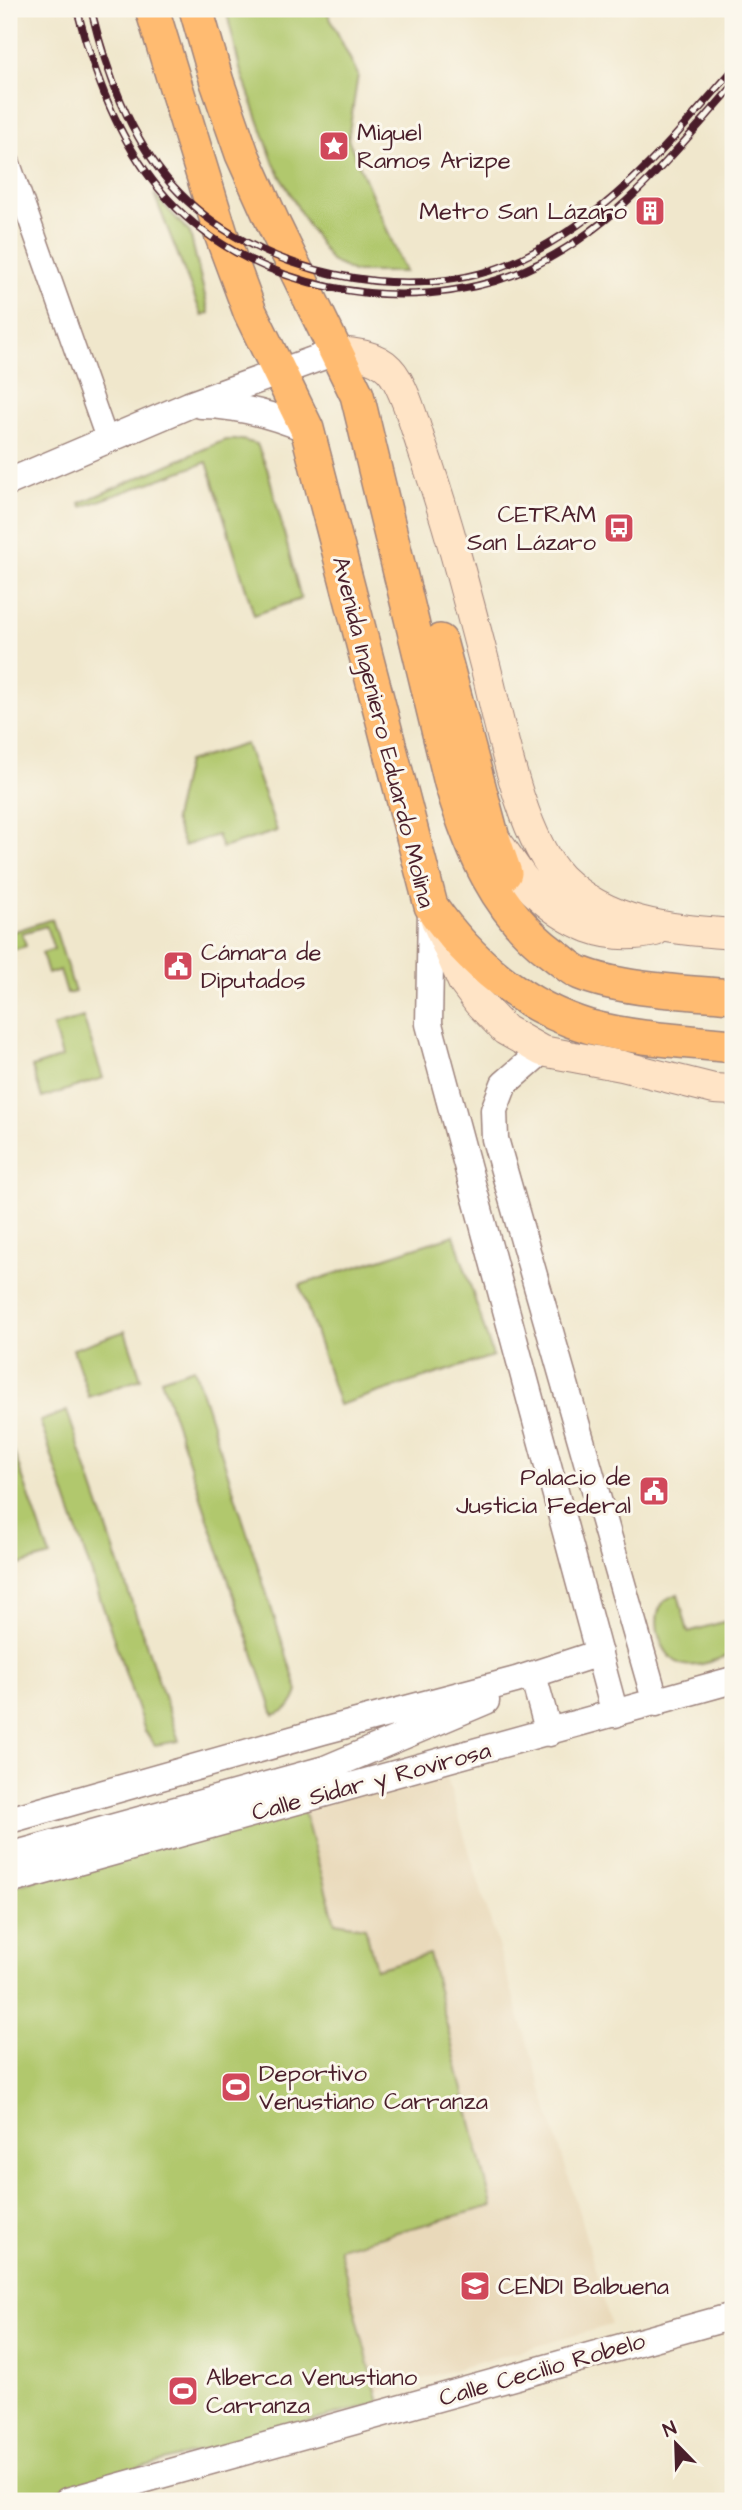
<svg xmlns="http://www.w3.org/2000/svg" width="742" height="2510" viewBox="0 0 742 2510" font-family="'Architects Daughter',sans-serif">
<rect width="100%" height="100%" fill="#fbf7ec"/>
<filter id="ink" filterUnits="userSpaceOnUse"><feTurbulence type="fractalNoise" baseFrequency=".0143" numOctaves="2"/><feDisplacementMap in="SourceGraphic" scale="14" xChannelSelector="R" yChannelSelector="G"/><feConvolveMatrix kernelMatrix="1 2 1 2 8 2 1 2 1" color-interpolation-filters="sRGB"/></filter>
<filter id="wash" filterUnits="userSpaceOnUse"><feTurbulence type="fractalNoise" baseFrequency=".00686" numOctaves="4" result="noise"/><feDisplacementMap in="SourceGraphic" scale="28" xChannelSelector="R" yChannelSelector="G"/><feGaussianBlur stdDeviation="1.57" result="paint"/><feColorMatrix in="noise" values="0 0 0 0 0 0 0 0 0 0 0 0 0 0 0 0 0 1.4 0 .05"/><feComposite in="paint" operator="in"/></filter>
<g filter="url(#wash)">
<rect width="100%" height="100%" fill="#f0e7cc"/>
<path fill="#e9d9ba" d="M442 1762 571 2185 611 2325 376 2392 339 2248 492 2206 429 1954 376 1969 335 1922 301 1802Z"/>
<path fill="#b1c86d" stroke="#7e744c" stroke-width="2" d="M226 9H328L329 16 358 75 348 139 405 272H353L331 261 304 219 274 164 240 69Z
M154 194 190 233 209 313 202 316Z
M225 440H242L257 444 268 471 301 599 254 615 207 462 82 507 80 503Z
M246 744 277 831 222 848 217 835 184 846 174 819 187 762Z
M52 919 75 992 67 994 60 970 48 974 42 953 54 949 46 926 22 933 26 946 9 951V933Z
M83 1017 103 1078 42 1098 32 1067 62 1057 53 1027Z
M454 1235 493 1356 339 1405 300 1285Z
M125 1331 141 1379 89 1397 73 1349Z
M194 1368 298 1691C294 1705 288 1710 274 1715L161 1379Z
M67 1411 179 1741 155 1745 145 1731 40 1421Z
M9 1438 50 1556 9 1568Z
M678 1594 688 1632 733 1619V1654C719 1658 699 1668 684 1665 660 1659 647 1614 667 1599 670 1597 674 1596 678 1594Z
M301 1802 335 1922 365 1927 376 1969 429 1954 492 2206 339 2248 379 2403 16 2501H9V1887Z"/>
</g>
<g filter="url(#ink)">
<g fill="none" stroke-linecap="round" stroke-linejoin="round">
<g stroke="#9d837c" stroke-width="24">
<path id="minor" d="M9 162 107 440"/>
</g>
<g stroke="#9d837c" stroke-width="29">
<path id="tertiary" d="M201 405C239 405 273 415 307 429
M9 482 189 405 335 352
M431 908 429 1024 615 1714
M542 1051 504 1084 494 1110 495 1139 656 1703
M533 1675 549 1733
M9 1820 323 1731 516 1680 599 1653
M9 1856 325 1769 486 1701
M9 1881 733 1680
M67 2501 733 2316"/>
</g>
<g stroke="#9d837c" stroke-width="32">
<path id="secondary" d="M335 352C354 353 375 355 389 369 404 384 415 426 422 447 447 518 466 592 485 665 500 723 520 837 561 878 609 925 671 929 733 934
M497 842C509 857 519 876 533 890 568 924 606 942 655 931
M436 920 463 982 478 1002 505 1030 542 1051 622 1066 714 1089 733 1090"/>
</g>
<g stroke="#9d837c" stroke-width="36">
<path id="primary" d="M152 9 221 234 250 312 307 429 431 906C469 961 524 1008 590 1027 636 1039 685 1041 733 1046
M196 9 217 82 242 154 274 225 357 395 451 783C471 849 496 912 553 954 562 960 570 969 580 973 621 990 688 992 733 996
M440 641 492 835 505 873"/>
</g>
<use href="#minor" stroke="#fff" stroke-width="21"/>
<use href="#tertiary" stroke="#fff" stroke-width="26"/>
<use href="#secondary" stroke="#ffe4c6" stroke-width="30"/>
<use href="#primary" stroke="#ffbb71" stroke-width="33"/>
<g stroke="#4a1f2b" stroke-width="8">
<path id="rail" d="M77 9C94 74 117 138 160 190 244 291 406 321 525 270 612 232 672 155 733 86
M91 9C106 71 129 136 172 185 251 274 414 311 522 258 614 213 668 144 733 70"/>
</g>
<use href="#rail" stroke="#fbf7ec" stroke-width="5" stroke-dasharray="16" stroke-linecap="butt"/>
</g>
</g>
<defs>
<g id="sight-square" transform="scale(1.575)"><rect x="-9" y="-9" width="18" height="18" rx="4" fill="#d1495b" stroke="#fbf7ec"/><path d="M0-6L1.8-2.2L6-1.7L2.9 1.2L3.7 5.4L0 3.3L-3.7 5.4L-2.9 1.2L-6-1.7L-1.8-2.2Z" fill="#fff"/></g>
<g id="building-square" transform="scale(1.575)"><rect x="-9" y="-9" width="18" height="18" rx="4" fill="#d1495b" stroke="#fbf7ec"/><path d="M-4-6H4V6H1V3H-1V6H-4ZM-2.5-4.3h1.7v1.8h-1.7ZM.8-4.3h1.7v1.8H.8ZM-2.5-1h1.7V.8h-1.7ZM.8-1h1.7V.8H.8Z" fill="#fff"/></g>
<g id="bus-square" transform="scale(1.575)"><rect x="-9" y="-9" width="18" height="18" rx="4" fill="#d1495b" stroke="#fbf7ec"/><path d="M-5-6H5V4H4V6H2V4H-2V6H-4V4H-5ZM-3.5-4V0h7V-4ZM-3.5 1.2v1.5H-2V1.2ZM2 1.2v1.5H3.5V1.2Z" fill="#fff"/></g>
<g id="civic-square" transform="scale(1.575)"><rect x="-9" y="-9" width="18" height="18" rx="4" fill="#d1495b" stroke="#fbf7ec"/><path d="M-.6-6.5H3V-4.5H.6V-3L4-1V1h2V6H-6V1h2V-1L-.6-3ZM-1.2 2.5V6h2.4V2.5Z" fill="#fff"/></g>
<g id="stadium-square" transform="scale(1.575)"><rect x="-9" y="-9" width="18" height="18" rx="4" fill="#d1495b" stroke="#fbf7ec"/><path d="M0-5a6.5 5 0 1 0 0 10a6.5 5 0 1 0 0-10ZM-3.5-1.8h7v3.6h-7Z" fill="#fff"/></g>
<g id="school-square" transform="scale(1.575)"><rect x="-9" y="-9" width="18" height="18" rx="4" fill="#d1495b" stroke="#fbf7ec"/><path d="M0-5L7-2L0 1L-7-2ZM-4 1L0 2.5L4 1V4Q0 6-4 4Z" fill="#fff"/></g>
</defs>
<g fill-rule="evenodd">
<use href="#sight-square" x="334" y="146"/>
<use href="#building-square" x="650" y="211"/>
<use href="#bus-square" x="619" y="528"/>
<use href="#civic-square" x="178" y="966"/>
<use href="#civic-square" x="654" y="1491"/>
<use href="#stadium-square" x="236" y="2087"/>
<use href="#school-square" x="475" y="2286"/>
<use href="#stadium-square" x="183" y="2391"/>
</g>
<g text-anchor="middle" stroke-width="6" stroke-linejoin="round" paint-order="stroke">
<g font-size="24" fill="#4a1f2b" stroke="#fbf7ec" text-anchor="start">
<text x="357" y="140">Miguel<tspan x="357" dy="28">Ramos Arizpe</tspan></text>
<text x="627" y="219" text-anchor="end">Metro San Lázaro</text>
<text x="596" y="522" text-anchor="end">CETRAM<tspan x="596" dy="28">San Lázaro</tspan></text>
<text x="201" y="960">Cámara de<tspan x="201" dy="28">Diputados</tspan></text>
<text x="631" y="1485" text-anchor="end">Palacio de<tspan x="631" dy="28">Justicia Federal</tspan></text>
<text x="259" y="2081">Deportivo<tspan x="259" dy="28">Venustiano Carranza</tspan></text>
<text x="498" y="2294">CENDI Balbuena</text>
<text x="206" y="2385">Alberca Venustiano<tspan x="206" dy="28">Carranza</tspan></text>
</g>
<g font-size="24" fill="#4a1f2b" stroke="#fbf7ec">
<text transform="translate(384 732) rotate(76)" y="8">Avenida Ingeniero Eduardo Molina</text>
<text transform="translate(371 1781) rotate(-15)" y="8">Calle Sidar y Rovirosa</text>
<text transform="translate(542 2369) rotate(-16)" y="8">Calle Cecilio Robelo</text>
</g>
</g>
<rect width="742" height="2510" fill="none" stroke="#fbf7ec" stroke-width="35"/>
<g transform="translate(676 2444) rotate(337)" stroke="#fbf7ec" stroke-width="5" paint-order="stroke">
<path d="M0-5L12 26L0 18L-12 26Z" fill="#4a1f2b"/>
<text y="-10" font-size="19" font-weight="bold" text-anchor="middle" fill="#4a1f2b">N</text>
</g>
</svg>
